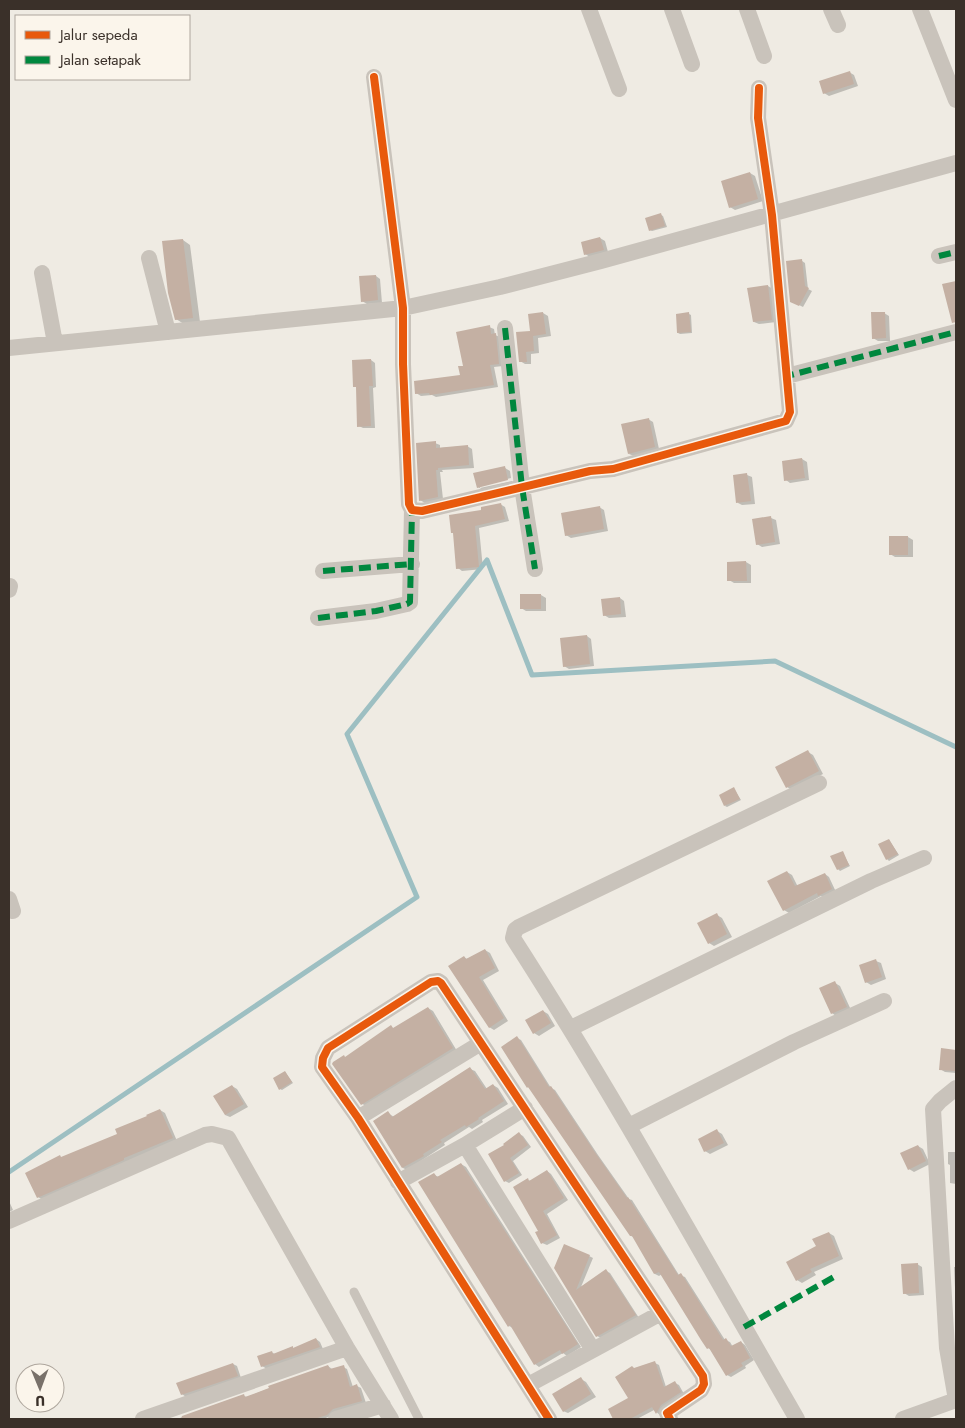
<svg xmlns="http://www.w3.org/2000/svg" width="965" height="1428" viewBox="0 0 965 1428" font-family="Jost,sans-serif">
<rect width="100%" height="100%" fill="#efebe3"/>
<path fill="#0003" d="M849 72 854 75 858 86 829 96 824 93Z
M750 173 755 176 763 201 735 210 730 207Z
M661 215 663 216 667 227 652 231 650 230Z
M600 238 605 241 608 252 590 257 585 254Z
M183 240 190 245 200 322 184 324 176 319Z
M802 261 805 263 808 289 812 291 803 307 791 301Z
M376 276 380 279 382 303 367 304 362 301Z
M768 286 773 289 776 322 759 324 754 322Z
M543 313 548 316 551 336 538 338 539 353 531 354V364H525L520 361 531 333Z
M884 313 889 316 890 341H878L873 338Z
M689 314 691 315 692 333 680 334 678 333Z
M489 327 494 329 495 335 500 337 503 366 494 367 498 387 436 397 432 395 421 396 416 393 461 376 464 367Z
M371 360 375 363 376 387 373 388 375 428H363L359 426Z
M648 419 653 422 659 449 634 456 629 454Z
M435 443 440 445V448L467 446 472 449 474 468 442 470 443 472H440L443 499 425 503 420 500Z
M802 459 807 462 809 480 790 483 786 480Z
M505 468 510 471 511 478 480 486V488L512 481V483L483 490 478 487Z
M747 475 752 477 755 504 742 505 738 503Z
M500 504 505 507 509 521 479 528 483 569 462 571 458 568 454 534 483 511Z
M599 507 604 510 608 531 571 538 566 535Z
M771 518 776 520 780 544 762 547 757 544Z
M908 537 913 540V557H895L890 554Z
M746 562 751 565V583H734L729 580Z
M541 595 546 598V611H526L521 608Z
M620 598 624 601 626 617 609 618 604 615Z
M587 636 591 639 594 666 569 669 564 666Z
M808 752 813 755 823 774 792 790 787 787Z
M734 789 741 800 727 807 725 806Z
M889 840 899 855 889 861 887 859Z
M842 852 850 866 840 871 838 869Z
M787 872 792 875 798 887 825 874 829 877 836 892 824 898 821 896 789 913 784 910Z
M717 915 722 918 732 937 714 946 709 943Z
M485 950 490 953 499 971 483 980 508 1021 494 1030 489 1027 464 957 467 959Z
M876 961 881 963 886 979 871 985 866 982Z
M835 983 840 986 851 1010 836 1016 832 1013Z
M428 1008 433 1011 457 1051 367 1106 362 1104 347 1058 391 1027 394 1029Z
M543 1011 548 1014 555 1026 539 1036 534 1033Z
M517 1038 521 1040 551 1088 555 1090 598 1155 629 1199 632 1200 679 1275 685 1277 725 1340 730 1342 733 1347 741 1342 745 1345 754 1360 745 1366 746 1368 731 1377 727 1375 713 1351 708 1348 662 1274 659 1276 655 1274 634 1237 631 1236 531 1089 528 1087Z
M942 1050 956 1051V1073L945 1072 940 1069Z
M470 1069 475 1071 487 1089 493 1085 498 1088 508 1104 482 1120 483 1122 472 1129 469 1127 444 1143 445 1145 407 1170 403 1168 388 1113 394 1117Z
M285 1072 293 1083 282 1090 280 1089Z
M232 1086 237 1089 248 1107 230 1117 225 1115Z
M160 1110 165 1113 177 1141 43 1200 38 1197 62 1158 118 1135Z
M717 1131 722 1134 728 1145 710 1154 705 1151Z
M519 1134 523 1136 531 1147 513 1161 522 1175 509 1183 505 1181 506 1145Z
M918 1146 923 1149 930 1164 914 1172 909 1169 902 1154Z
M948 1152H956V1184L950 1183V1165L948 1164Z
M461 1164 466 1167 581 1347 567 1356 563 1353 539 1367 535 1364 513 1328 509 1326 434 1175 439 1177Z
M547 1171 551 1174 568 1200 547 1214 560 1238 547 1245 542 1243 528 1180 531 1181Z
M9 1201 13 1210 9 1212Z
M829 1233 834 1236 843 1259 814 1272 816 1275 802 1283 797 1280 817 1246Z
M589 1256 593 1258 581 1287 606 1271 610 1273 639 1318 601 1338 597 1336 556 1268Z
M917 1264 922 1267 924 1295 909 1296 904 1293Z
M954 1267H956V1288H955Z
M316 1339 320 1342 323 1349 267 1369 262 1366 271 1352 275 1354 292 1347 295 1349Z
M655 1363 659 1365 666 1387 675 1383 679 1385 684 1394 661 1416 654 1410 637 1419H615L610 1410 630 1398 635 1369Z
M233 1364 237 1366 241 1378 186 1397 182 1394Z
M328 1366 332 1369 343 1367 347 1369 353 1387 357 1386 361 1388 366 1403 323 1419H177L244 1396 247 1397Z
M581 1379 586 1382 596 1397 568 1413 563 1411Z"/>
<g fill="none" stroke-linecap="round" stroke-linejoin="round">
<path stroke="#9dbfc2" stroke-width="5" d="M9 1172 417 897 347 734 487 560 532 675 775 661 956 747"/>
</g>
<path fill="#c4b0a3" d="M850 71 854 84 823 94 819 81Z
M750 172 758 199 729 208 721 181Z
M661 213 665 226 649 231 645 218Z
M600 237 604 250 584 255 581 242Z
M183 239 193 318 175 320 168 293 162 241Z
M802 259 805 286 809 288 799 306 790 302 786 261Z
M376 275 378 300 361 302 359 276Z
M956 281V322L952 323 942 284Z
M768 285 772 320 753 322 747 288Z
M543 312 546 334 533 336 534 351 526 352 527 362H519L516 332 530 331 528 314Z
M689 312 691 332 677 333 676 314Z
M871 312H885L886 338 872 339Z
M490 325 491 334 496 333 499 364 490 365 494 385 430 395 429 393 415 394 414 381 460 375 458 366H463L456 332Z
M371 359 373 386H369L371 426 357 427 356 387H353L352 360Z
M649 418 655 447 628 454 621 424Z
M436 441V448L468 445 469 465 438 468V470H436L438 497 419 501 416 443Z
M802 458 805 478 784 481 782 461Z
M505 466 508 480 477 488 473 473Z
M747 473 751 501 736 503 733 475Z
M501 503 505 519 475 526 479 567 456 569 453 533H451L449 515 481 510V507Z
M600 506 604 529 565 536 561 513Z
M771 516 775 542 756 545 752 519Z
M889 536H908V555H889Z
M746 561 747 581H727V562Z
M520 594H541V609H520Z
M620 597 621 614 603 616 601 599Z
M587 635 590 664 563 667 560 638Z
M808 750 819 771 786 788 775 767Z
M734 787 740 799 724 806 719 795Z
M889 839 898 854 886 860 878 844Z
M843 851 849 865 837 870 830 856Z
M787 871 795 886 825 873 832 889 818 896 817 893 783 911 767 881Z
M717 913 727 934 708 944 697 923Z
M485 949 495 968 479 977 504 1018 489 1028 448 966 464 956 466 959Z
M876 959 882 977 865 983 859 965Z
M835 981 847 1007 831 1014 819 988Z
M428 1007 453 1048 361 1105 332 1064 333 1062 344 1055 345 1057 391 1025 393 1028Z
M543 1010 551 1023 533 1034 525 1020Z
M517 1036 549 1087 551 1086 594 1151 627 1198 628 1197 678 1275 681 1273 723 1340 726 1338 731 1346 741 1341 750 1358 741 1363 743 1366 726 1376 709 1348 707 1349 701 1340 659 1272 654 1274 632 1236H630L528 1087 527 1088 501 1047Z
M941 1048 956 1050V1071L939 1070Z
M470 1067 485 1089 493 1084 504 1101 478 1118 479 1119 466 1127 465 1125 440 1140 442 1142 423 1154 424 1156 402 1168 373 1121 388 1111 392 1117Z
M285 1071 292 1082 279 1090 273 1078Z
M232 1085 244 1104 225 1115 213 1096Z
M160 1109 173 1138 124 1158V1160L37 1198 25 1173 60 1155 61 1157 117 1134 115 1129 147 1116 146 1115Z
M717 1129 724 1143 704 1152 698 1139Z
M519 1132 528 1145 510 1158 519 1173 504 1182 488 1154 504 1145 503 1144Z
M918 1145 926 1161 908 1170 900 1153Z
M461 1163 578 1344 562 1354 560 1350 534 1365 510 1325 508 1327 418 1182 434 1173 437 1177Z
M547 1170 564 1198 543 1211 557 1235 541 1244 535 1232 538 1231 513 1187 528 1178 529 1181Z
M829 1232 839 1256 810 1269 812 1272 796 1281 786 1262 816 1246 812 1239Z
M564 1244 590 1255 576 1290 606 1269 636 1315 596 1337 554 1268Z
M918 1263 919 1293 903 1294 901 1264Z
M316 1338 320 1347 261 1367 257 1356 272 1351 273 1354 293 1346V1348Z
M655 1361 664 1387 675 1381 681 1392 661 1405 656 1414 652 1407 630 1419H613L608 1409 628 1398 615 1377 632 1366 634 1368Z
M233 1363 238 1376 181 1395 176 1383Z
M328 1365 330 1369 344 1365 350 1387 357 1384 362 1401 333 1409 327 1415 314 1419H181L182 1416 244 1394 245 1397 269 1388 268 1386Z
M581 1377 591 1394 563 1412 552 1394Z"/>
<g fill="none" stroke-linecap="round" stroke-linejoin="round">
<path stroke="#c9c3bb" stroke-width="9" d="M354 1292 419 1419"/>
<path stroke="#c9c3bb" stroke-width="16" d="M589 9 619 89
M672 9 692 64
M747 9 764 56
M831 9 838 25
M920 9 956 100
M374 77 403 308V364L409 504 412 510 422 511 590 471 613 469 786 421 790 412 772 215 758 118 759 88
M939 256 956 252
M149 258 168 332
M42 273 55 343
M505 328 522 487 535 569
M9 348 403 308 500 287 601 261 956 163
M787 376 956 332
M323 571 412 564
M9 590 10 586
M318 618 376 611 407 604 410 602 412 510
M9 899 13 911
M571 1028 871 881 924 858
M358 1118 481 1043
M629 1126 794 1042 884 1001
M465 1145 593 1350 661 1313
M398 1182 465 1145 525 1108
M9 1221 205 1135 212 1134 228 1138 347 1348 391 1419
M528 1385 593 1350
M956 1400 947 1348 933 1109 940 1101 956 1088
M143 1419 347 1348
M336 1419 383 1405
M549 1419 358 1118 322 1067 323 1058 328 1048 431 982 438 981 441 983 703 1376 704 1384 701 1390 667 1413 670 1419
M797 1419C704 1258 614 1095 513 938L515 930 519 927 819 783
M903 1419 956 1400"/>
<path stroke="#00873e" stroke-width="6" stroke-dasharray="12 6" stroke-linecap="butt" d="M939 256 956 252
M505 328 522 487 535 569
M787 381V376L956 332
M323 571 412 564
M318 618 376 611 407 604 410 602 412 510
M744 1327 834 1277"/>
<g stroke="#fbf5eb" stroke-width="11">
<path id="cycleway" d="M374 77 403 308V364L409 504 412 510 422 511 590 471 613 469 786 421 790 412 772 215 758 118 759 88
M549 1419 358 1118 322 1067 323 1058 328 1048 431 982 438 981 441 983 703 1376 704 1384 701 1390 667 1413 670 1419"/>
</g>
<use href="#cycleway" stroke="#e8590c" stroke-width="8"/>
</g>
<rect width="965" height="1428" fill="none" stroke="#3a3029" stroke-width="20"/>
<rect x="15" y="15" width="175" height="65" fill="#fbf5eb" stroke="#aea69d"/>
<rect x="25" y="31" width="25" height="8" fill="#e8590c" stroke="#aea69d"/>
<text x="60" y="40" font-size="15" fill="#3a3029">Jalur sepeda</text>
<rect x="25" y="56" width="25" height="8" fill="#00873e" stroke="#aea69d"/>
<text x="60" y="65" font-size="15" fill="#3a3029">Jalan setapak</text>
<g transform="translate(40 1388) rotate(179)"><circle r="24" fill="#fbf5eb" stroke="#aea69d"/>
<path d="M0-4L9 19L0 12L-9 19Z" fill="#79716a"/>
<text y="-8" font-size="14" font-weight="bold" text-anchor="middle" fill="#3a3029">U</text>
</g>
</svg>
